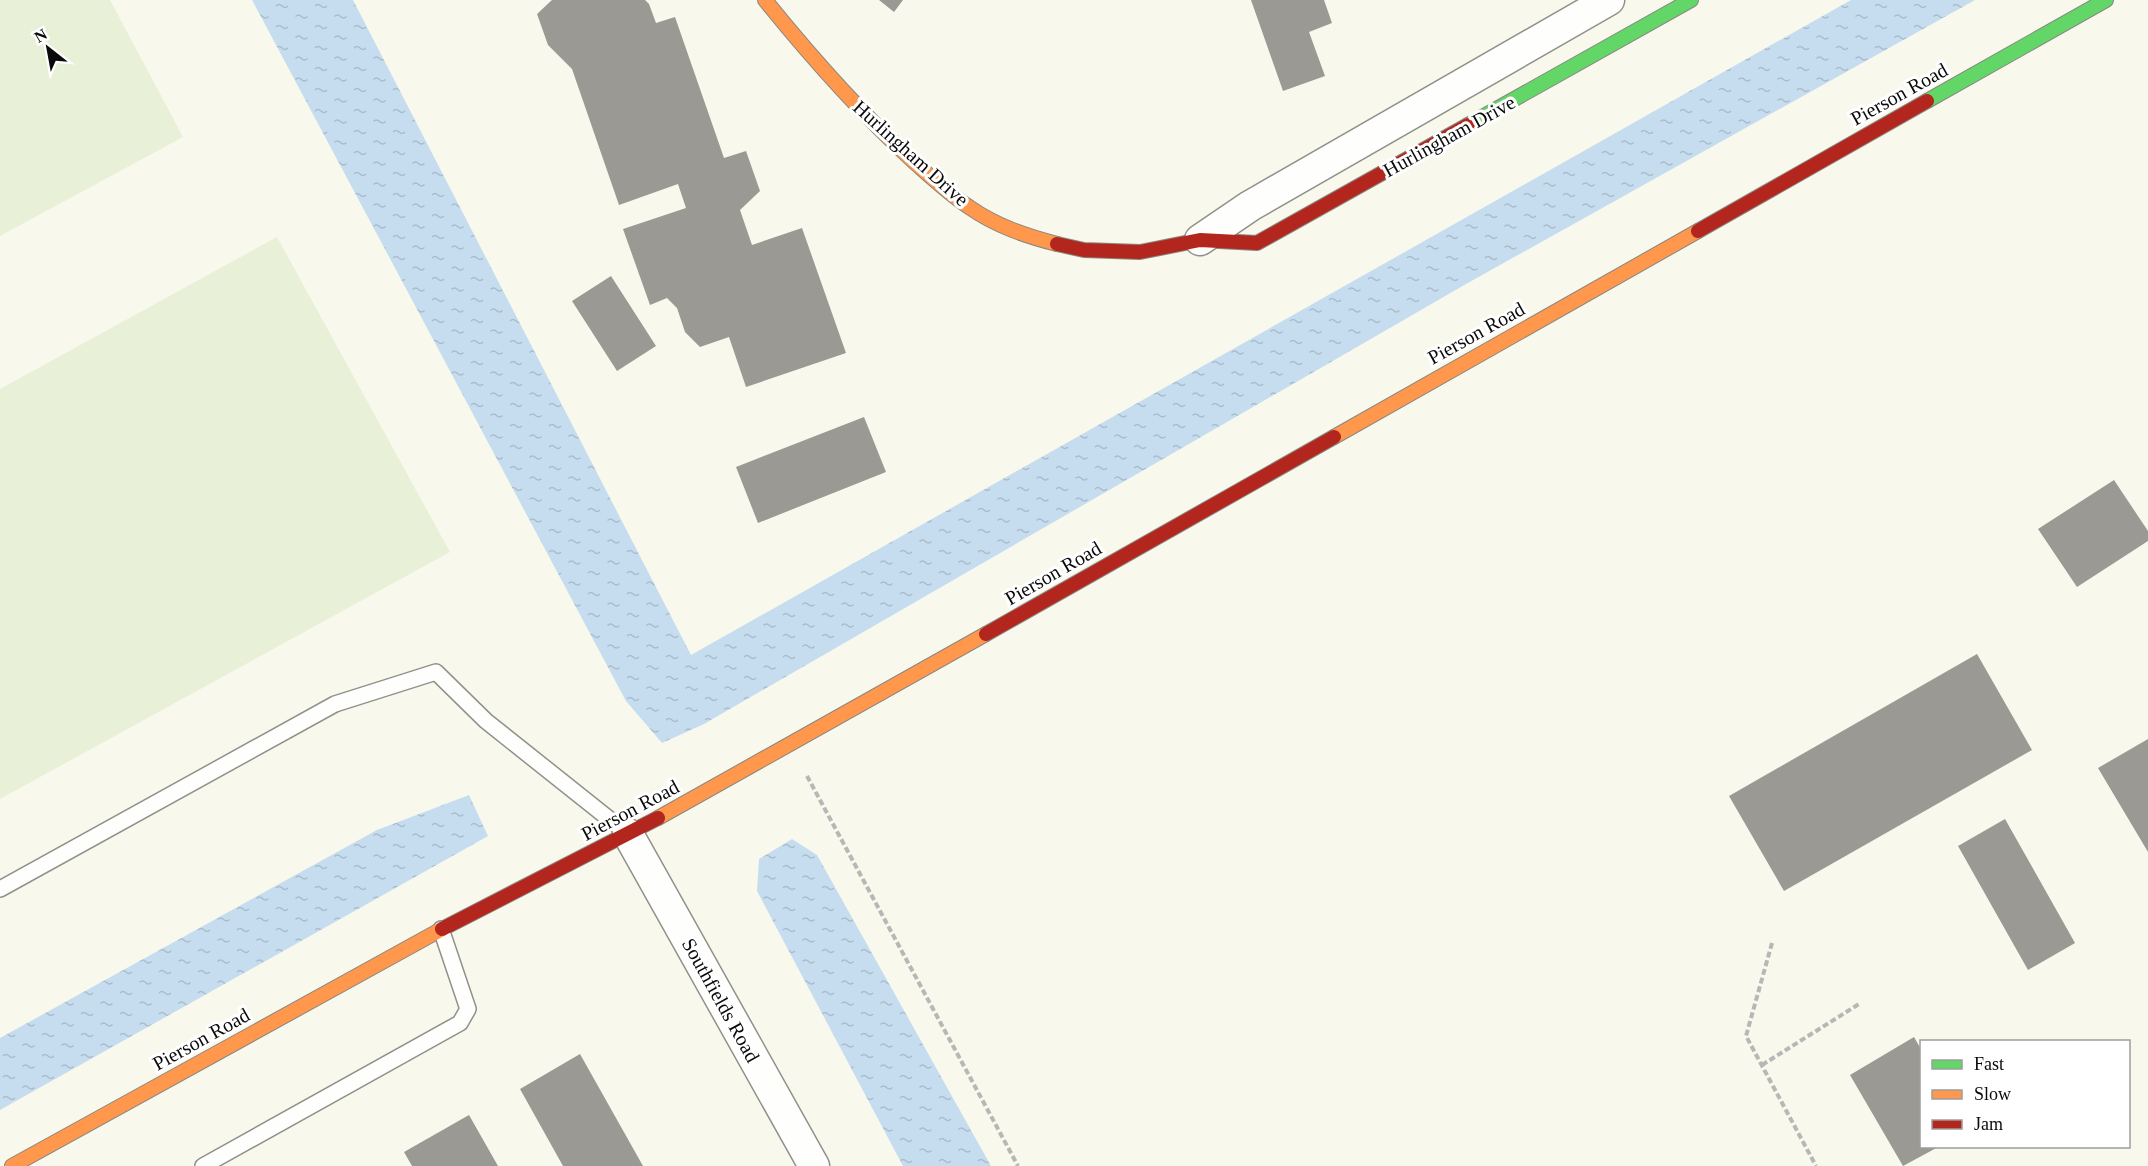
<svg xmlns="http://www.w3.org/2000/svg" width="2148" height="1166" viewBox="0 0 2148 1166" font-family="'Times New Roman',serif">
<defs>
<pattern id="water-ripples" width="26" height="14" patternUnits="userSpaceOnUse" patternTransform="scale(1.5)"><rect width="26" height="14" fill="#c6ddf0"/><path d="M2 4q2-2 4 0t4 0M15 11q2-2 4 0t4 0" fill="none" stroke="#a9bccc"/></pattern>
</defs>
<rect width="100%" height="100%" fill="#f8f8ed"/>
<path fill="#e8f1d8" d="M0 0H110L183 137 0 236Z
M277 237 450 552 0 799V389Z"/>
<path fill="url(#water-ripples)" d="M252 0H353L691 655 1851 0H1975L1466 284 704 724 662 743 626 701Z
M469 795 488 836 0 1110V1038L377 830Z
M792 839 817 855 991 1166H903L757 891 759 859Z"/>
<path fill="#9a9993" d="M552 0H645L649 4 656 23 675 17 724 158 746 151 760 191 740 210 752 245 802 228 846 353 746 387 729 337 700 347 685 332 677 308 667 298 650 305 623 229 686 208 678 184 619 205 572 69 548 45 537 14Z
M879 0H903L894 12Z
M1251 0H1324L1332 23 1309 32 1325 76 1283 91Z
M611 276 656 346 617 371 572 301Z
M864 417 886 472 758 523 736 467Z
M2114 480 2148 531V541L2077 587 2038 529Z
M1977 654 2032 750 1784 891 1729 796Z
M2148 739V852L2098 768Z
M2005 819 2075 943 2028 970 1958 846Z
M1914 1037 1922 1051V1146H1940L1903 1166 1850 1075Z
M580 1054 643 1166H563L520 1089Z
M469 1115 498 1166H412L404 1152Z"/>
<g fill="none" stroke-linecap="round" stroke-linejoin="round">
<g stroke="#91918c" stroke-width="18">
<path id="lane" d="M0 889 335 704 436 672 486 721 628 834
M203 1166 460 1023 468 1009 441 929"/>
</g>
<g stroke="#91918c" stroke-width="33">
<path id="street" d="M1200 240 1250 206 1609 0
M628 834 814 1166"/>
</g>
<g stroke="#888883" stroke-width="16">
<path id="fast" d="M1927 101 2106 0
M1468 125 1691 0"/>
</g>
<g stroke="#888883" stroke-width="16">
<path id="slow" d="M765 0C811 57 859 111 913 161 931 177 949 194 969 207 996 226 1026 236 1057 244
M1334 437 1698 231
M658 818 986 634
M12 1166 442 929"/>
</g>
<g stroke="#888883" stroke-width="16">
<path id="jam" d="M1698 231 1927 101
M1057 244 1084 250 1140 252 1200 240 1257 243 1468 125
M986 634 1334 437
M442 929 658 818"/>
</g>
<path stroke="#b7b7b5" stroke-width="4" stroke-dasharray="6 3" stroke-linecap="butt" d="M807 776 1018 1166
M1772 943 1746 1036 1816 1166
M1762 1065 1859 1004"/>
<use href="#lane" stroke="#fefefc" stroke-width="15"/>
<use href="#street" stroke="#fefefc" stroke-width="30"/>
<use href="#fast" stroke="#63d668" stroke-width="14"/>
<use href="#slow" stroke="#ff974d" stroke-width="14"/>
<use href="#jam" stroke="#b3261e" stroke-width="14"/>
</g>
<g text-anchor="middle" stroke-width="6" stroke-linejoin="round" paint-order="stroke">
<g font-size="20" fill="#0a0a0a" stroke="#fff">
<text transform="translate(1899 94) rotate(-29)" y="7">Pierson Road</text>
<text transform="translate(1449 136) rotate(-29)" y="7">Hurlingham Drive</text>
<text transform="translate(911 153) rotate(42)" y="7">Hurlingham Drive</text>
<text transform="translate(1476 333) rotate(-29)" y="7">Pierson Road</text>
<text transform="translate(1053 573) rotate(-30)" y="7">Pierson Road</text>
<text transform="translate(630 810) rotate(-28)" y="7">Pierson Road</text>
<text transform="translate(721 1000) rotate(61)" y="7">Southfields Road</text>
<text transform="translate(201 1039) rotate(-29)" y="7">Pierson Road</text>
</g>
</g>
<rect x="1920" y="1040" width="210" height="108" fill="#ffffff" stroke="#9d9d9d" stroke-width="1.5"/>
<rect x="1932" y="1060" width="30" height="9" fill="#63d668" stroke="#9d9d9d" stroke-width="1.5"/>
<text x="1974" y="1070" font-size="18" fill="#0a0a0a">Fast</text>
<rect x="1932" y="1090" width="30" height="9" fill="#ff974d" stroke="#9d9d9d" stroke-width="1.5"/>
<text x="1974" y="1100" font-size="18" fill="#0a0a0a">Slow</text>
<rect x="1932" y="1120" width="30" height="9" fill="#b3261e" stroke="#9d9d9d" stroke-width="1.5"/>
<text x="1974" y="1130" font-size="18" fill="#0a0a0a">Jam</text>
<g transform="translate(48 48) rotate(329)" stroke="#ffffff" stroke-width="4.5" paint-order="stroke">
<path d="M0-4.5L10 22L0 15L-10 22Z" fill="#0a0a0a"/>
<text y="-9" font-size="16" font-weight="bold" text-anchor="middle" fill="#0a0a0a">N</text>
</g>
</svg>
